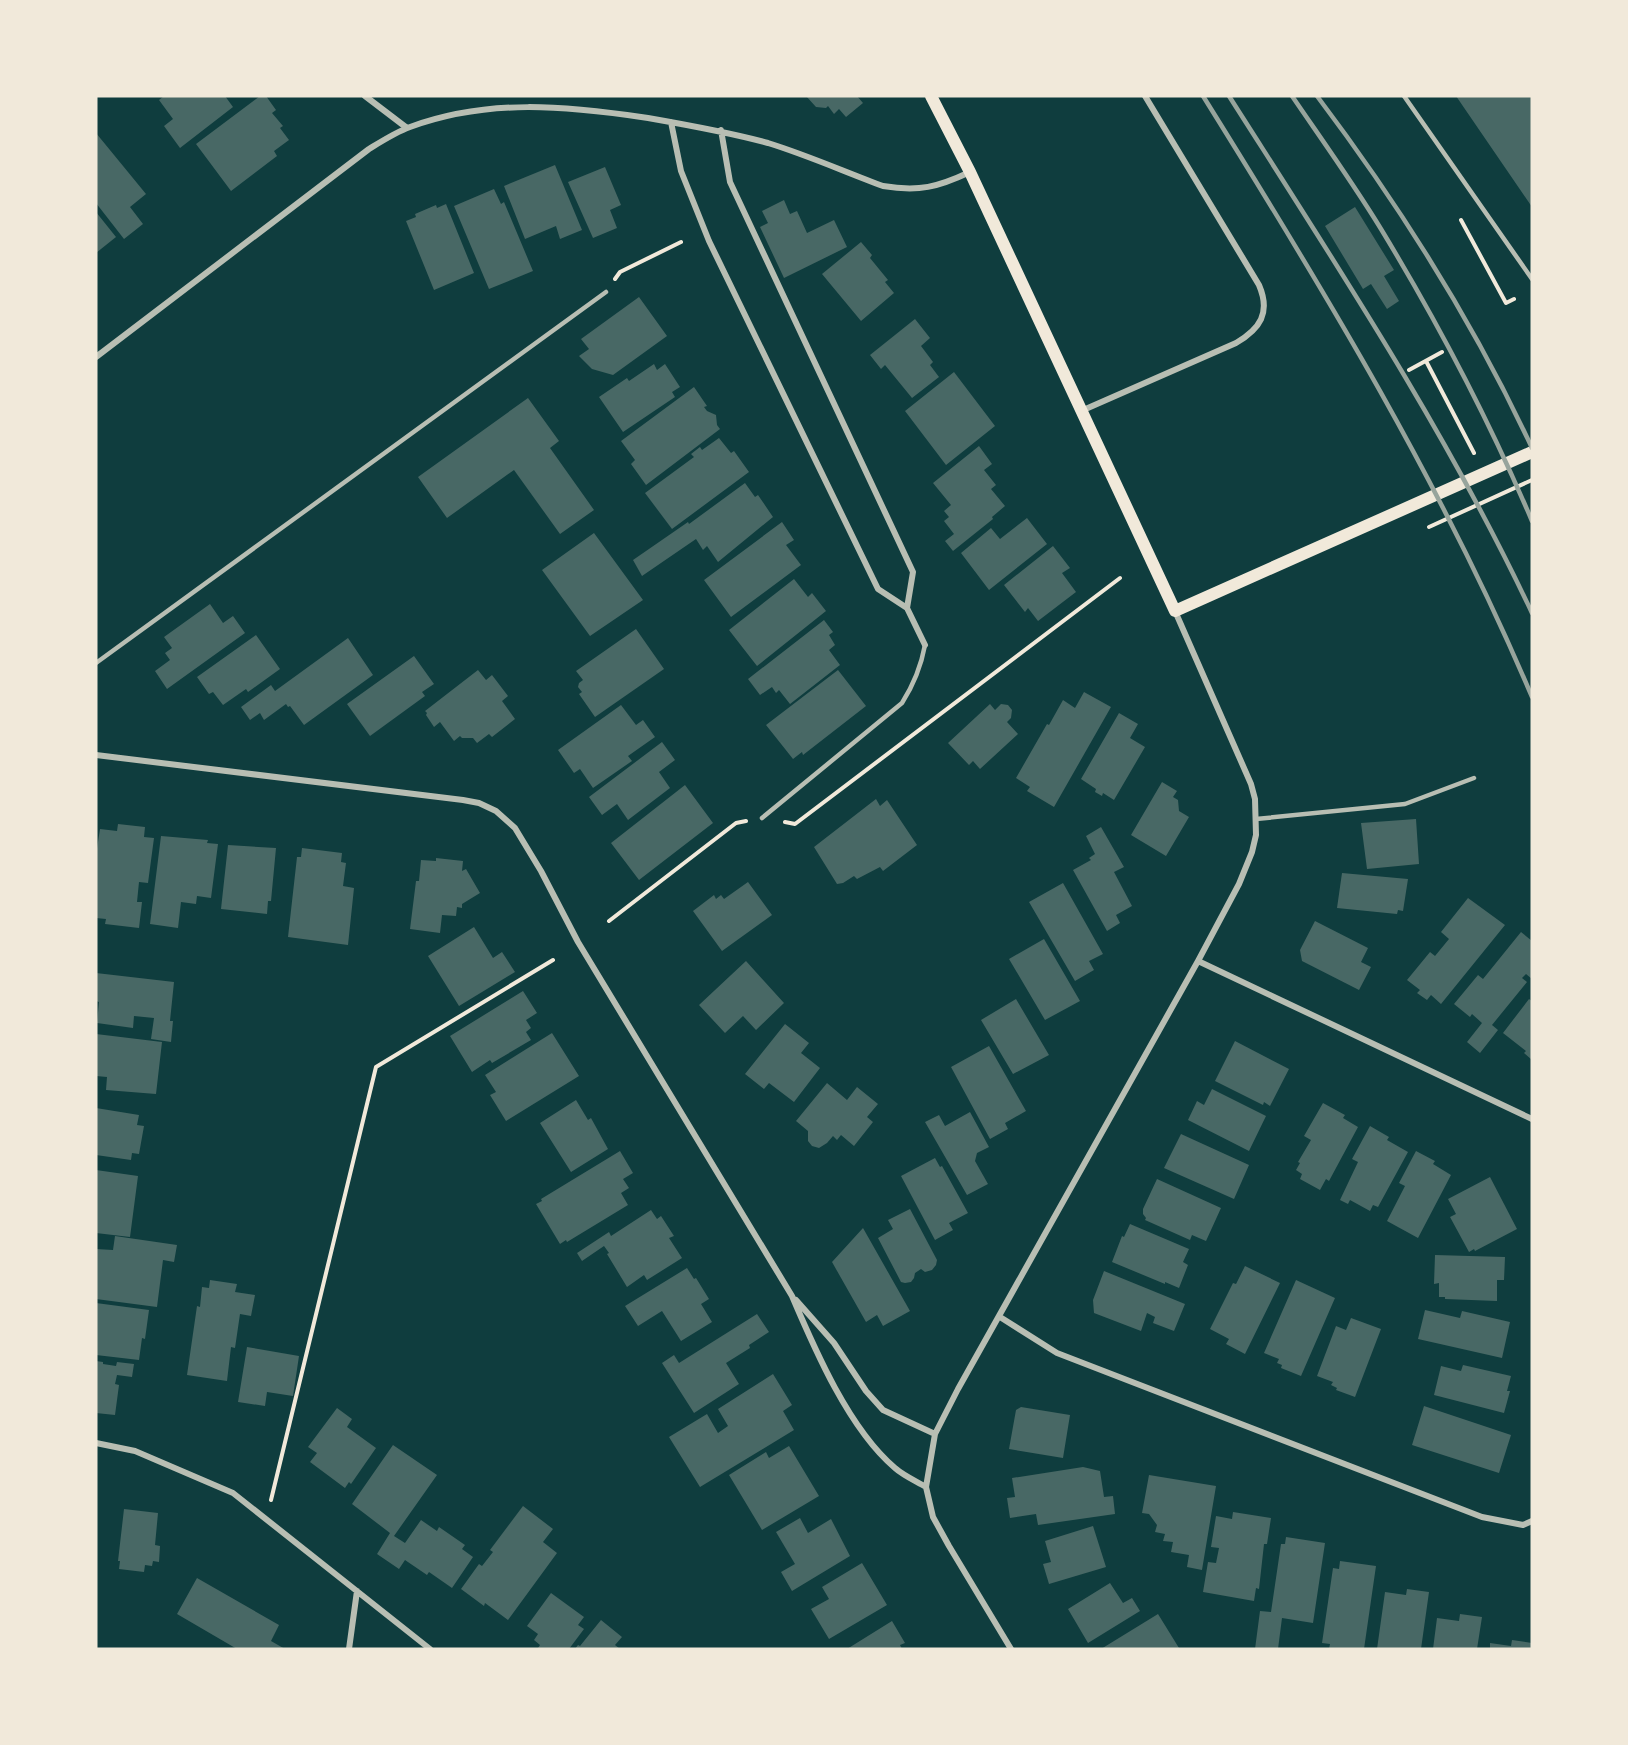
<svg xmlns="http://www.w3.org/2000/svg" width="1628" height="1745" viewBox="0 0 1628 1745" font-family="'Sofia Sans Condensed',sans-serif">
<rect width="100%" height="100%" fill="#0f3d3e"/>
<path fill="#486865" d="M164 96H225L233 107 180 148 164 126 173 119 159 100Z
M260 96H266L276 110 272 113 283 126 280 128 289 140 274 151 277 156 231 191 196 144Z
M806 96H857L863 103 846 117 839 109 834 114 828 106 826 108 816 107Z
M1456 96H1532V207Z
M96 133 146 194 130 207 143 224 124 239 96 203Z
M555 165 582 230 560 239 556 226 525 239 504 186Z
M605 167 621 205 610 210 617 228 593 238 568 182Z
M494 189 501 204 504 202 533 271 489 289 454 206Z
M784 200 790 214 797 211 807 233 834 220 847 247 784 278 760 227 768 223 762 211Z
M446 204 474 273 434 290 406 221 416 217 415 214 436 205 437 208Z
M1355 207 1394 270 1384 276 1399 301 1387 309 1371 284 1363 289 1325 226Z
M96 212 116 237 96 253Z
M861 242 872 255 870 258 888 280 885 282 894 293 861 321 822 274Z
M639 297 667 336 613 375 592 369 579 356 589 349 581 339Z
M915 319 930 338 921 346 933 362 930 365 939 377 912 398 885 365 881 369 870 355Z
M654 364 657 370 665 364 680 387 672 392 675 397 623 432 599 397 627 378 629 381Z
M954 372 995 426 946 465 905 411Z
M694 387 707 406 704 407 707 411 716 415 717 425 720 429 646 485 631 464 635 460 621 441Z
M528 398 559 441 550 448 594 510 560 534 514 470 447 518 418 477Z
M719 438 731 453 734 451 749 472 672 529 645 493 694 457 691 454 700 447 702 450Z
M979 446 992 464 984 470 996 485 991 489 1005 506 992 517 993 519 953 551 945 541 954 534 944 521 949 517 944 511 951 505 933 483Z
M745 483 755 497 758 495 773 517 718 562 707 546 703 550 696 539 642 576 633 560 688 522 689 524Z
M1027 518 1047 544 989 590 961 553 991 528 1000 539Z
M782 522 794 540 786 545 801 565 731 617 704 580Z
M594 533 643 600 590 636 542 570Z
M1053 546 1070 568 1062 573 1076 592 1038 621 1028 608 1025 612 1004 585Z
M794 579 808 597 812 593 826 611 757 666 729 630Z
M210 604 223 623 233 616 245 633 167 689 155 671 170 660 165 653 172 648 164 637Z
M824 620 833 632 829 635 835 645 829 650 840 665 790 704 779 690 776 693 772 687 760 695 748 679Z
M636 629 664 669 595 717 579 694 582 692 578 687 579 683 583 680 576 671Z
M256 635 280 669 248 692 246 689 223 705 213 692 209 694 197 677Z
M348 638 373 675 304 725 290 706 288 707 286 704 264 720 260 713 250 720 241 707 271 685 275 691Z
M414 656 434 684 422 692 425 696 370 736 347 704Z
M478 670 486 680 492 675 508 696 502 701 515 719 492 737 489 734 477 743 473 738H462L460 736 454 741 440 722 434 727 426 715 427 713 425 711Z
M838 670 866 706 803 755 802 752 793 759 766 725Z
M1084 692 1111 707 1054 807 1027 791 1030 787 1016 778 1047 724 1049 725 1063 700 1075 708Z
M990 704 995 710 1001 704 1008 705 1012 710 1011 718 1007 722 1018 734 980 769 973 761 969 765 948 743Z
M621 705 636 725 643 720 655 737 628 756 632 761 593 788 580 769 574 773 558 750Z
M1119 713 1138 724 1130 738 1145 747 1114 800 1103 793 1102 796 1095 792 1096 789 1081 779Z
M662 742 675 760 659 772 670 788 628 820 617 804 602 815 589 797Z
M1162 782 1177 791 1173 797 1178 800 1179 811 1189 817 1166 856 1131 835Z
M685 785 713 823 639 880 611 843Z
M876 799 880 806 887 800 917 845 883 871 880 867 857 879 854 876 843 883 837 884 814 847Z
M1416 819 1419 864 1367 869 1361 823Z
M118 824 145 827 144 837 154 838 148 883 139 882 137 902H142L139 928 105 924 106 919 96 918V855L100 829 117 831Z
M1101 827 1124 867 1114 872 1132 906 1116 915 1120 923 1107 931 1073 870 1091 860 1089 858 1095 854 1086 836Z
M161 836 208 840 207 843 218 844 211 898 197 896 196 904 181 902 178 928 150 924Z
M228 845 276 848 271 901H268L267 914 221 909Z
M302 848 342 853 341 862 346 863 343 886 354 888 348 945 288 937 297 857H301Z
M436 858 463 861 462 871 466 869 480 893 462 904V908L457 907 456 916 442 915 440 933 410 929 416 881H419L421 860 436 861Z
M1342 873 1408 879 1403 911 1398 910 1397 914 1337 908Z
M748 882 772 915 722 951 693 911 714 895 716 899 721 895 724 899Z
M1063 883 1103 954 1089 961 1094 970 1075 981 1029 902Z
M1468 898 1505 925 1441 1004 1431 995 1427 1000 1417 993 1420 990 1407 980 1430 952 1435 956 1449 939 1441 932Z
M1315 921 1368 948 1361 962 1371 967 1359 990 1302 961 1300 950Z
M474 927 493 958 502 952 515 972 459 1006 428 956Z
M1521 932 1532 941V979L1526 974 1522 978 1527 982 1492 1025 1498 1030 1480 1053 1467 1042 1482 1023 1472 1014 1470 1017 1454 1004 1478 975 1483 979Z
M1044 939 1080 1001 1045 1020 1009 959Z
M746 961 784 1003 756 1030 743 1016 725 1033 699 1005Z
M96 973 174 982 170 1021H173L171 1042 151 1039 154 1018 134 1016 133 1028 97 1023 99 1002 96 1001Z
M523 991 537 1013 526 1020 531 1028 526 1032 531 1040 492 1063 490 1060 472 1072 450 1036Z
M1016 999 1049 1055 1013 1074 981 1020Z
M1529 999 1532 1001V1060L1524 1053 1526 1051 1503 1033Z
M785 1024 809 1043 801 1053 820 1068 794 1102 769 1083 764 1089 745 1074Z
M552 1033 579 1076 506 1121 490 1095 496 1092 485 1075Z
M96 1034 162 1042 156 1094 106 1090 107 1077 96 1076Z
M1235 1041 1289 1069 1270 1106 1264 1102 1263 1105 1215 1081Z
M989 1046 1026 1111 1005 1123 1008 1129 990 1139 951 1067Z
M827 1083 847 1100 857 1087 878 1104 867 1117 873 1122 854 1146 841 1135 837 1140 833 1136 827 1143 819 1148 812 1146 808 1141V1131L796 1121Z
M1212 1089 1266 1116 1249 1151 1188 1120 1197 1101 1204 1105Z
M576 1100 588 1120 591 1118 608 1149 571 1172 540 1123Z
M1323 1103 1345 1115 1343 1118 1358 1127 1329 1181 1326 1179 1320 1190 1300 1179 1302 1174 1296 1170 1300 1163 1298 1162 1311 1140 1304 1136Z
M96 1108 139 1115 137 1125 144 1126 139 1154 132 1153 131 1160 96 1155Z
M970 1112 989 1147 977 1153 975 1161 988 1184 967 1195 925 1122 939 1115 945 1126Z
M1370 1126 1389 1137 1387 1140 1408 1152 1378 1207 1373 1205 1370 1211 1350 1200 1348 1204 1340 1200 1358 1162 1352 1159Z
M1181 1134 1249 1165 1234 1199 1164 1168Z
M620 1151 633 1173 623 1179 629 1188 621 1193 628 1205 567 1242 566 1240 560 1244 536 1204 542 1201 541 1199Z
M1416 1151 1435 1161 1433 1164 1451 1175 1418 1238 1387 1221 1405 1186 1399 1183Z
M935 1158 940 1167 942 1166 968 1213 949 1223 953 1230 935 1240 901 1176Z
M96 1170 138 1176 130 1237 96 1233Z
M1490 1177 1517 1229 1475 1251 1474 1249 1469 1252 1450 1217 1456 1214 1448 1199Z
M1157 1179 1221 1208 1206 1241 1192 1235 1190 1240 1145 1220 1146 1218 1143 1214V1209Z
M910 1209 937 1260 936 1265 932 1270 925 1272 921 1269 915 1273 914 1278 911 1282 905 1283 901 1282 878 1238 893 1229 888 1220Z
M651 1210 657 1219 661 1216 674 1236 669 1238 682 1258 647 1280 644 1275 627 1287 607 1254 609 1253 604 1246 582 1261 577 1253 609 1232 611 1236Z
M1130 1224 1189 1249 1183 1262 1188 1265 1179 1288 1165 1282V1284L1112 1262 1122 1236 1124 1237Z
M863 1228 910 1311 883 1326 877 1315 866 1322 832 1262Z
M115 1236 177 1245 174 1262 163 1260 157 1307 96 1299V1249L113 1250Z
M1435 1255 1505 1257 1504 1280H1497V1301L1445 1299V1297H1439V1283L1434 1284Z
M1245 1266 1280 1283 1245 1354 1226 1344 1229 1339 1210 1329 1233 1283 1236 1284Z
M687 1268 694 1279 696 1278 709 1299 701 1304 712 1322 681 1341 662 1311 638 1326 625 1306Z
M1104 1271 1185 1304 1174 1331 1153 1323 1155 1317 1147 1313 1141 1331 1094 1313 1093 1300Z
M210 1280 237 1284 235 1292 255 1295 251 1316 240 1314 235 1348 231 1347 227 1381 187 1375 197 1306 200 1307 202 1287 209 1288Z
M1296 1280 1335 1298 1301 1376 1281 1368 1282 1365 1277 1363 1279 1359 1264 1353Z
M96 1303 149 1310 145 1339 142 1338 139 1360 96 1355Z
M1425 1310 1460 1318 1462 1311 1510 1322 1502 1358 1418 1339Z
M757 1314 769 1332 749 1345 750 1348 726 1363 739 1384 694 1413 662 1363 674 1355 679 1363Z
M1351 1318 1381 1329 1355 1397 1336 1390 1337 1388 1331 1385 1333 1382 1317 1376 1336 1326 1346 1330Z
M247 1347 299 1356 293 1396 267 1392 265 1406 238 1402Z
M96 1361 103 1362V1364L116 1366 117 1362 134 1364 132 1377 117 1375 115 1384 119 1385 115 1415 96 1413Z
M1463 1365 1511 1376 1507 1391H1510L1504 1413 1434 1395 1441 1366 1461 1371Z
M773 1374 792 1405 783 1411 794 1430 700 1487 669 1437 707 1414 718 1433 728 1426 718 1409Z
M1424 1406 1511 1435 1499 1473 1412 1445Z
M1021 1407 1070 1415 1063 1458 1009 1449 1016 1410Z
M337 1408 352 1419 347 1427 376 1448 351 1484 349 1482 345 1488 310 1462 317 1453 308 1447Z
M393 1445 437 1475 394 1536 405 1543 421 1520 437 1531 439 1527 465 1545 462 1549 473 1557 452 1588 429 1572 427 1575 405 1560 399 1569 377 1554 390 1533 352 1504Z
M789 1446 819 1496 762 1530 729 1475 766 1452 769 1458Z
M1083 1467 1100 1471 1104 1497 1113 1496 1115 1514 1038 1525 1036 1514 1010 1518 1007 1498 1015 1497 1012 1478Z
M1149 1475 1216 1486 1202 1570 1187 1567 1189 1555 1171 1552 1173 1542 1163 1541 1165 1534 1155 1532 1157 1525 1149 1514 1142 1513Z
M523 1506 553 1529 543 1542 557 1553 508 1620 485 1603 484 1606 461 1589 479 1564 482 1566 493 1552 490 1550Z
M124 1509 158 1513 155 1545 160 1546 159 1562 153 1561 152 1566 145 1565 144 1572 119 1569 120 1561H118Z
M1233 1512 1271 1518 1267 1544H1264L1259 1589 1256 1588 1254 1601 1203 1592 1208 1562 1216 1563 1219 1548 1211 1547 1216 1516 1232 1519Z
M800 1518 808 1533 831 1519 850 1556 792 1591 781 1572 795 1564 776 1532Z
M1093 1526 1106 1567 1049 1584 1043 1564 1051 1562 1045 1541Z
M1286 1537 1325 1543 1313 1623 1282 1618 1278 1649H1255L1260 1611 1271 1612 1281 1544H1285Z
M1340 1561 1376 1566 1364 1649H1329L1330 1644 1322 1643 1333 1568 1339 1569Z
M862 1563 887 1605 829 1639 811 1609 829 1599 822 1587Z
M197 1578 279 1625 271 1641 285 1649H237L177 1614Z
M1110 1583 1123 1603 1132 1598 1140 1611 1088 1643 1068 1609Z
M1407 1589 1429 1592 1421 1649H1377L1385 1592 1406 1595Z
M551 1593 584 1617 578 1625 584 1629 569 1649H539L538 1648 540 1645 534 1640 538 1634 527 1626Z
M1158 1614 1179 1648 1178 1649H1101Z
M1460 1614 1482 1617 1477 1649H1433L1437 1618 1459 1621Z
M601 1620 622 1637 615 1645 620 1649H575L578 1645 580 1646Z
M892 1621 905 1643 900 1645 902 1649H847Z
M1512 1640 1532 1643V1649H1490V1643L1511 1646Z"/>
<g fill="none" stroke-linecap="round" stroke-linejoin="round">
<path stroke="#f1e9da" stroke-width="4" d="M1461 220 1506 303 1514 299
M615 279 620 272 681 242
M1426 361 1474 453
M1409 370 1442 352
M1429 527 1532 480
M785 822 795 824 1120 578
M609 921 736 823 746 821
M271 1500 376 1067 553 960"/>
<path stroke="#b8beb3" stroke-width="4.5" d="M1404 96 1532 279
M96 663 606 292
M762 818 902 703C914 684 921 667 925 645
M1256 819 1405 804 1474 778"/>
<path stroke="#b8beb3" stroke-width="6" d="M365 96 407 128
M671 122 681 171 709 241 878 589 907 608 925 645
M721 130 730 182 913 572 907 608
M96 357 369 149C382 141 396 132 410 127 489 98 566 106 648 118 688 125 728 132 768 143 807 155 845 172 883 186 919 192 938 187 970 172
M1081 411 1236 343C1260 329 1271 313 1259 285L1145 96
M96 755 463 800 479 803 496 811 515 828 541 871 578 942 792 1296C815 1350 849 1429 895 1468 904 1476 916 1481 926 1487
M1198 961 1532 1119
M796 1300 834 1343 866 1391 883 1410 935 1434
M1000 1317 1057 1353 1482 1517 1523 1525 1532 1521
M96 1443 135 1451 233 1493 430 1649
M349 1649 357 1591
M1011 1649 949 1546 933 1517 926 1487 935 1434 958 1389 1198 961 1239 884 1252 852 1256 835 1255 799 1251 784 1175 611"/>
<path stroke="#f1e9da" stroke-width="12" d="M931 96 970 172 1175 611 1532 452"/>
<path stroke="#97a49c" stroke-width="4.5" d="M1203 96C1324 290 1443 486 1532 697
M1229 96C1336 264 1447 432 1532 613
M1292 96C1322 140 1353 183 1381 229 1438 323 1489 420 1532 521
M1317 96C1400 206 1474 323 1532 448"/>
</g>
<rect width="1628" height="1745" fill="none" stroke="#f1e9da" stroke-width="195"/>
</svg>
